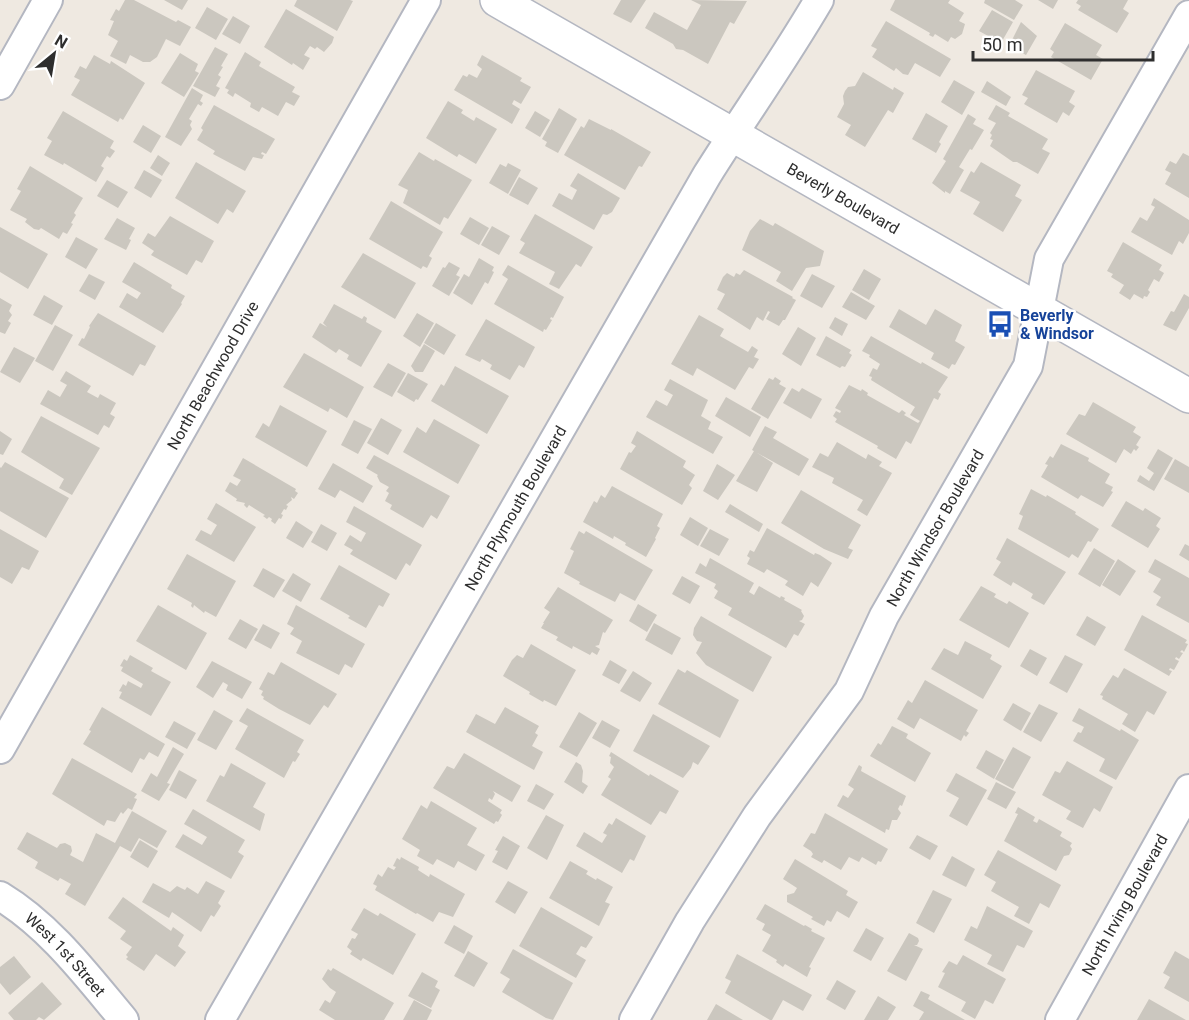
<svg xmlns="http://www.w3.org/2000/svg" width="1189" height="1020" font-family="Roboto,sans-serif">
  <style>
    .building { fill: #cbc7bf }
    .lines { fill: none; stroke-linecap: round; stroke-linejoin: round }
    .street-casing { stroke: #b4b7c1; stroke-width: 32 }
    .secondary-casing { stroke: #b4b7c1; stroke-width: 36 }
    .street { stroke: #fff; stroke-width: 28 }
    .secondary { stroke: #fff; stroke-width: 33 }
    .labels { text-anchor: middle; stroke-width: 5; stroke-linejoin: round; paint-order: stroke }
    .street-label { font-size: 16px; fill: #2e2e2e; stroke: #fff }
    .transit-label { font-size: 16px; font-weight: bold; fill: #164399; stroke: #fff; text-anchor: start }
  </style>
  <rect width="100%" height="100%" fill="#efe9e1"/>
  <path class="building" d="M125,0H134L176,22L178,20L191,27L180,46L166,39L157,57L150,62H143L130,55L126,64L110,56L118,41L108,35L114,21L110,20L116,9L119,11Z
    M164,0H188L182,10Z
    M297,0H350L353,1L337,31L294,6Z
    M621,0H646L631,23L613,14Z
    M691,0L747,1L734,24L730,22L708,64L683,50L676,49L673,44L645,28L654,12L687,30L701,5Z
    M895,0H950L948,3L964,13L959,21L965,24L962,34L955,39L951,37L948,42L935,34L933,37L929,35L930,33L890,10Z
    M985,0H1015L1023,5L1014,20L984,3Z
    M1038,0H1058L1053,9Z
    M1078,0H1128L1123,9L1129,13L1117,33L1078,10L1081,6L1076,3Z
    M207,7L228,19L216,40L195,28Z
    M286,9L334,37L332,43L324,52L317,47L315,49L310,46L304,55L310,58L303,70L293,63L292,65L264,47Z
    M992,10L1013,22L1001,43L979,31Z
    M233,16L250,26L240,44L222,34Z
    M886,21L951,59L940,77L915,63L908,75L903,74L896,68L894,71L872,57L877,49L871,46Z
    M1021,22L1037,36L1026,55L1009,46Z
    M1065,23L1102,45L1096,55L1103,59L1091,80L1051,57L1054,52L1050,49Z
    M215,47L228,54L221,66L223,67L218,75L221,77L216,86L220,88L215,97L193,86Z
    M245,52L261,62L259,66L295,87L292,92L300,96L294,106L286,102L278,116L262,107L259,112L250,107L251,103L235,93L233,97L227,93L229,90L225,88Z
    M180,53L198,64L195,71L199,73L184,97L161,83Z
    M94,55L110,64L111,61L145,83L123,120L120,118L118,122L71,95L80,80L74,77L80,66L86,69Z
    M482,55L522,78L520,81L531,87L521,104L514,100L512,104L520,109L512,124L454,90L463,75L467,77L469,74L477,78L482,69L477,65Z
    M1036,70L1075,91L1069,102L1075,106L1069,116L1063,112L1057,123L1024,104L1028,98L1022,95Z
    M863,72L893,90L894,87L904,93L893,113L888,110L865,147L845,135L851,125L837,117L844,104L843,96L845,91L848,87L855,86Z
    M954,80L975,92L962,115L941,102Z
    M987,81L1011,97L1006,106L981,92Z
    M192,88L203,95L200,101L203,103L201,106L198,104L189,119L192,121L190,125L192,129L181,146L165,137Z
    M448,101L463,110L461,113L474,121L476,117L497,129L476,164L459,154L457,157L426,138Z
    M214,105L275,139L266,154L262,152L261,154L264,155L262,159L253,157L245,171L213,154L215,151L197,140L203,130L201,128Z
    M996,105L1010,113L1008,116L1048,139L1042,149L1050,153L1038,174L1017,162H1013L990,146L993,140L990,139L992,135L990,133L996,123L988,119Z
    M559,108L577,119L558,153L545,146L547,142L542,139Z
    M63,111L114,141L110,148L115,151L110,158L107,156L101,166L104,168L96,182L64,163L63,165L44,155L52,141L47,138Z
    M535,111L550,120L540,137L525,128Z
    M926,113L948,126L939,142L941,144L936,153L912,139Z
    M968,114L976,119L973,124L984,130L972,150L970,149L959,167L964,170L950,194L945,191V193L932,183L946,161L943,159Z
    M589,119L611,130V129L651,152L642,167L639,166L625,190L564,155L581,126L584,128Z
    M143,125L161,136L151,153L133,142Z
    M419,152L434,161L435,159L472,180L448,219L444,217L440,225L403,203L408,190L398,185Z
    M1183,153L1189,156V198L1165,184L1171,173L1165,170L1170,161L1176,164Z
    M158,155L170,163L162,176L150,168Z
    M196,162L246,191L233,213L227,209L218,224L175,198Z
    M981,162L1021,185L1015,196L1022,200L1003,232L973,214L980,202L960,191L971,171L974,173Z
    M508,163L521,170L508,194L489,183L500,164L506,167Z
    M30,166L83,198L74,213L76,215L71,223L73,224L67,234L63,232L59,239L41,228L39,230L34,229L25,222L27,219L10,210L21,191L17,189Z
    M144,170L162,180L151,198L134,188Z
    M578,173L620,198L612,212L607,215L603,214L594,230L552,206L559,193L572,200L577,190L570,186Z
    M519,177L538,188L528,205L509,195Z
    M107,180L128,192L118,208L97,196Z
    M1154,198L1189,220V233L1183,244L1179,241L1172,255L1131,232L1140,217L1147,221L1155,207L1151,205Z
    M391,201L443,232L429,256L432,258L427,268L423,266L421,269L369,239Z
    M535,214L593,247L581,267L576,264L559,289L549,284L555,272L519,253L525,243L520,240Z
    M170,216L214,241L202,263L196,260L187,275L151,255L154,251L142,243L148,233L155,237Z
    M470,217L489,228L479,245L460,234Z
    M117,218L135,228L129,239L131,240L126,250L104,239Z
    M760,219L773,226L775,223L824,251L820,266L806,268L792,291L776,281L781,272L742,250L750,231Z
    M492,226L510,236L499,255L481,245Z
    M0,227L48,254L28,289L0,272Z
    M76,237L98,249L86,269L65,257Z
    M1123,242L1162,265L1159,270L1164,273L1159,282L1154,279L1148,290L1150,292L1147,297L1144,296L1143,299L1134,294L1130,300L1119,293L1124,285L1111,277L1113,274L1107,271Z
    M363,253L416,283L395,319L341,287Z
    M479,258L494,267L492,271L494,272L488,284L485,282L472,305L453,293L464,274L469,277Z
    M134,262L172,285L171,288L185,296L181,303L182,304L163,333L119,307L127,293L137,299L141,293L122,282Z
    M449,262L460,268L456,275L460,277L449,296L432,286L443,267L445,268Z
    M508,265L564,297L553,318L551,317L550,319L552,320L546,330L544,329L543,332L494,304L508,279L502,275Z
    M864,269L881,279L869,300L852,290Z
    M744,270L793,297L792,298L796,300L785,320H783L779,326L766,319L770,312L768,311L763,321L757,317L750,330L717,309L725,294L717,290L723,277L727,273L734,277L736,273L740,275Z
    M89,274L105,282L95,300L79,291Z
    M812,274L835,286L822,308L800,296Z
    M851,292L875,306L866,320L842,307Z
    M1184,294L1189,297V308L1176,331L1163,325L1171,311L1174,312Z
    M44,295L63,306L52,325L33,315Z
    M0,298L12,305L9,311L12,315L8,321L11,323L5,334L0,332Z
    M334,304L362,319L364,316L367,318L366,322L382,331L361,367L347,359L349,355L339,349L336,353L312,337L320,323L327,327L323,323Z
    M899,309L926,325L935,309L962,325L955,341L965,347L955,365L952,364L949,369L931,359L934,353L889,327Z
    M98,313L156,346L145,366L140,364L133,376L78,345L82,338L84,339L90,327L89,326Z
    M417,313L434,323L420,347L403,336Z
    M699,315L724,329L720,336L748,352L752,346L758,350L754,357L759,359L753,369L749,367L735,390L697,368L693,376L671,364Z
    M835,317L848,324L842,336L829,328Z
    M486,319L535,347L524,368L519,365L510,380L490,369L492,365L482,359L480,362L465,355Z
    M436,323L456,335L444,355L424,343Z
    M55,325L73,335L53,371L35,361Z
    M798,327L816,338L801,366L782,354Z
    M826,336L851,350L849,353L852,355L845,367L842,366L840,368L816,355Z
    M871,336L921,364L922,362L948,377L938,392L941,394L938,400L934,398L911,444L906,441L896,459L877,448L878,446L835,422L837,419L833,416L836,411L840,413L841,411L835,408L849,385L861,391L862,389L868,393L867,395L899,413L902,410L906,413L904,415L918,423L920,421L910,415L915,407L871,380L872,377L869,376L873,368L877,370L880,364L869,357L870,355L862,351Z
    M424,344L435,351L423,372H415L411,366Z
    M14,347L35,358L20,383L0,372Z
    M304,353L364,387L347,418L330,408L328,412L283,387Z
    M388,363L406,373L392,397L373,387Z
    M455,366L509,396L487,434L431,401L441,384L444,386Z
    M66,371L91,386L87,392L98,398L100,394L116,403L110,414L115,417L109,428L104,425L98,435L40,404L48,390L60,397L67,385L60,381Z
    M408,373L428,384L418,400L416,399L414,402L397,392Z
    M775,377L781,381L779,384L786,388L768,419L751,409L769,378L773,380Z
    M670,379L708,400L701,416L711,422L708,429L723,437L713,454L646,417L656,400L667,406L673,395L664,390Z
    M792,388L799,392L802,388L822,399L811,419L783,403Z
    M726,397L761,417L750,437L715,416Z
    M1093,402L1136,427L1133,432L1141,437L1136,445L1139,447L1136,451L1134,449L1131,454L1124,449L1116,463L1066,434L1079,414L1085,416Z
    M280,405L327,431L307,467L255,437L263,423L269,427Z
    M41,416L100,448L72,495L59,488L64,479L21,452Z
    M381,418L402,430L388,455L367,443Z
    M434,419L480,445L458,484L403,452L417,427L426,433Z
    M354,420L372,429L358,454L341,445Z
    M765,426L777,432L773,438L809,459L799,476L752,450Z
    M0,431L12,439L3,455L0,454Z
    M637,431L686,461L683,467L695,475L689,485L692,488L682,505L620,469L629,452L631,453L636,446L631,443Z
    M837,442L866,459L868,454L882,462L879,466L892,473L867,516L857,510L863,500L832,483L834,478L812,467L820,453L828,457Z
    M1061,444L1089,458L1088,461L1110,474L1105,483L1113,487L1111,491L1113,492L1103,507L1081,495L1078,499L1041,477L1048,465L1045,464L1050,456L1053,458Z
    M1158,449L1173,458L1154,491L1137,481L1140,475L1149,481L1154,473L1147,468Z
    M754,451L773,463L757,492L736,481Z
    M374,455L450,496L437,519L431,515L423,528L390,509L392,505L385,501L389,493L386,491L389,487L380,482L377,476L378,475L366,468Z
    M243,458L296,489L295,491L298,493L294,499L291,497L292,500L286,505L288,506L286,510L284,509L281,514L283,515L281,519L279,518L275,524L271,521L272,519L269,517L267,519L263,516L265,515L249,505L247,508L244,505L245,503L236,501L237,499L225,491L230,482L237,486L241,480L233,476Z
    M1175,459L1189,467V493L1164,479Z
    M5,462L69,498L46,538L0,511V467L1,468Z
    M333,463L373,486L363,503L340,490L335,498L318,489Z
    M717,464L735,475L718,500L703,491Z
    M612,486L663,514L657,526L660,528L655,538L656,539L646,557L625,545L626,543L614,536L613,539L583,522L594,501L597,503L601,495L605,498Z
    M1031,489L1046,497L1047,495L1076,512L1075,514L1099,529L1091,542L1088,541L1078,558L1072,554L1069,558L1018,529L1023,516L1019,514Z
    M801,490L861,525L848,548L853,550L848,559L824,549L781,523Z
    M1126,501L1143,511L1145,508L1161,518L1156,526L1160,529L1148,548L1111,526Z
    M216,503L256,527L234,562L195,540L201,530L211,535L217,525L207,519Z
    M730,504L763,524L759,532L725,512Z
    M354,506L422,545L410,566L406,563L396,580L350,554L353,550L344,545L350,535L361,542L366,533L346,522Z
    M690,517L708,528L698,546L680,535Z
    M296,521L313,532L303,548L286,538Z
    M321,524L337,533L327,551L311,542Z
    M767,528L814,555L815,553L820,555L832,563L818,587L811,582L803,596L785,585L788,581L767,569L764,573L747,564L750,558L747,556L750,550L754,552Z
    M0,529L39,551L29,570L22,567L12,584L0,577Z
    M710,529L729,539L719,556L700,546Z
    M579,531L584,534L586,531L653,570L635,601L620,593L615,602L579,584L580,582L564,573L574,551L570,549Z
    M1007,538L1066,572L1044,605L1031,598L1033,594L1013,582L1011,586L993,575L1001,562L996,559Z
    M1185,544L1189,546V561L1179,555Z
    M1094,548L1115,561L1100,587L1078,574Z
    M187,554L236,581L216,617L205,611L204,613L194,605L193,608L191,606L192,603L167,589Z
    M710,558L754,583L749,592L754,595L759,586L780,598L781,596L785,598L784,600L802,610L801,611L804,616L802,620L799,621L805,624L798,636L794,634L786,648L728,615L732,608L714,598L718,591L714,588L716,584L695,573L700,563L706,567Z
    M1118,559L1136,571L1120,596L1102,585Z
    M1155,559L1189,578V623L1156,605L1161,597L1153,592L1161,579L1148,572Z
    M339,565L390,594L383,607L379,605L366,628L348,618L350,616L320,599Z
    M263,568L285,580L274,598L253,586Z
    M293,573L311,584L301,602L282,591Z
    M682,576L700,586L690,604L672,594Z
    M981,586L996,594L994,597L1007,604L1009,601L1029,613L1009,648L959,620Z
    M558,587L613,620L605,633L603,632L599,645L595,646L600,649L597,655L592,652L590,655L573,646L572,649L556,640L558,637L541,628L544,623H543L550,612L544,608Z
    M638,604L657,615L647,632L629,621Z
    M158,605L207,633L186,670L136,641Z
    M296,605L365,644L352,668L345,664L339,675L296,653L302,641L290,634L294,628L287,624Z
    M1142,615L1187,640L1185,643L1188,644L1184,652L1182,650L1180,652L1183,653L1179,659L1176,657L1175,659L1179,661L1174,670L1170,668L1169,670L1172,671L1169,676L1124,650Z
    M701,616L772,657L753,692L706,665L696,653L702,642L697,641L693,635L694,628Z
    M1087,616L1106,627L1095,646L1076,635Z
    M240,619L258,629L246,649L228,639Z
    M654,623L681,638L672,655L645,640Z
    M263,624L280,633L271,649L254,640Z
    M965,641L992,655L990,659L1002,666L983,699L931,669L944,648L958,655Z
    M531,644L576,670L556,706L544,700L543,702L529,694L530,692L503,676L512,660L517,655L523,658Z
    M1030,649L1047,658L1037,676L1020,666Z
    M130,655L153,668L151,671L171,682L151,716L119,698L122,692L119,691L123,684L126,686L128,681L141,688L143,684L121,671L123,667L120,666L124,659L127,661Z
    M1065,655L1083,664L1067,693L1049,683Z
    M610,660L627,670L619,684L602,675Z
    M212,661L252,682L242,699L226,690L228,685L223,682L213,698L196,687Z
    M281,662L337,694L328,708L324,705L310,725L279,709L263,699L264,697L261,695L263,691L259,689L268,672L274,675Z
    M1124,668L1167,692L1154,715L1147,711L1135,732L1122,724L1128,714L1102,699L1103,696L1100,695L1113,675L1118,678Z
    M678,669L685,673L687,670L739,700L720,738L658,704Z
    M633,671L652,683L640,702L620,691Z
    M925,680L978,710L966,731L969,733L966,737L964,735L961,741L920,718L914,729L897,719L908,700L912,703Z
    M1013,703L1031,713L1021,731L1003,720Z
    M1039,704L1058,713L1041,742L1023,732Z
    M102,707L165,744L158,757L149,752L144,760L140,758L132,773L83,744L91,731L89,730Z
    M505,707L539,726L535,733L538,735L532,746L543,752L534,770L466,732L476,714L495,724Z
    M247,708L304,740L297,752L300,754L295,762L293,761L284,778L235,749L248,726L239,721Z
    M1079,708L1120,731L1121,729L1139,740L1116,780L1099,771L1105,759L1073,741L1078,732L1081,733L1084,727L1072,721Z
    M214,710L233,721L216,750L197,740Z
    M579,712L597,723L577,757L559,747Z
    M653,714L710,746L698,765L693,762L691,768L683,778L633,751Z
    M602,720L620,730L610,748L592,738Z
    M174,721L196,733L187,749L165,737Z
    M892,726L908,734L906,738L931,753L915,782L870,756L878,743L881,745Z
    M173,747L184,754L167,783L170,784L159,801L141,791L151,773L157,777Z
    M1013,747L1031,757L1013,789L995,779Z
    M986,750L1004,760L994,779L976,768Z
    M611,752L649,776L650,774L679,791L666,814L660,811L651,825L601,795L611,779L608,777L614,767L610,763L611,757L609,756Z
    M464,753L521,786L512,802L493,791L495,794L492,800L489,798L488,801L502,810L500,813L502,815L498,822L496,821L494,824L433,788L447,766L454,769Z
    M72,758L137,794L134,798L137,799L132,810L128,808L123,814L121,812L115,822L107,820L104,826L52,794Z
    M1067,761L1113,787L1100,812L1094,808L1083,828L1066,819L1071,811L1042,795L1055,771L1060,773Z
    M576,762L581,765L583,771L582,782L588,786L583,794L564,782Z
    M231,763L266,783L253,807L265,814L260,831L206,801L220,775L224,777Z
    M859,765L862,767L861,771L906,796L902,806L900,805L898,809L901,813L897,820H892L889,830L886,829L885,833L837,806L843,795L848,798L854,789L848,785Z
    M179,770L197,780L186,799L169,790Z
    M956,773L987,790L967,826L949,816L959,798L946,791Z
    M996,782L1016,792L1006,809L987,799Z
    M536,784L554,794L544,810L527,801Z
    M431,801L477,828L467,845L485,855L476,871L458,861L454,868L437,859L433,865L417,856L420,850L402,839L421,805L427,809Z
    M1018,807L1035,817L1033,821L1037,823L1039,819L1062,832L1060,836L1072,843L1070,846L1072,849L1069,855L1064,856L1056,871L1004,841L1018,814L1015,813Z
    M193,809L245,840L238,852L244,856L231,879L175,847L183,834L202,845L207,837L184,824Z
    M132,811L167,831L157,848L139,838L131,852L120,846L85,906L65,894L71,884L60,878L58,881L35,868L38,862L17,849L27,832L57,848L60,844L65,843L71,846L72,851L70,855L83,862L96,833L115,843Z
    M825,813L888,849L881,862L878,861L876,865L862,857L859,862L849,857L841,870L824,860L822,863L811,857L813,854L811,851L803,846L811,833L815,834Z
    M546,815L564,825L547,860L527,848Z
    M616,818L646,836L634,861L630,859L622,873L576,846L584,832L602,843L607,835L603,833L609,823L612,825Z
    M917,835L938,846L930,860L909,848Z
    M503,836L520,846L507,870L492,862L498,851L495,850Z
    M140,840L158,851L148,868L130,857Z
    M998,850L1061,885L1049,908L1040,903L1029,924L1014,916L1019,907L991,891L996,882L984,875Z
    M952,856L975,869L966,887L942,875Z
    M401,857L419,867L418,870L429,877L430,874L465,894L453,917L439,912L433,922L417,913L416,914L375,890L377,886L373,884L378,874L382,877L388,867L394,870L396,867L393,866L397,858L400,860Z
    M795,859L848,891L846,895L858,902L849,918L837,911L831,922L827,920L824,926L811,919L813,917L787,902V895L794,893L797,888L783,879Z
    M570,861L588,871L586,874L596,880L597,878L613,887L605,902L610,904L599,926L549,898Z
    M206,881L225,891L218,903L221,906L214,917L211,915L201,932L172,912L169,918L142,902L153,883L170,892L177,886L185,890L187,887L198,894Z
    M508,881L528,892L515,914L495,902Z
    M933,890L952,899L934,933L916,923Z
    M123,897L171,931L173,927L184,935L178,946L186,952L175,967L156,954L144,971L126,959L128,957L126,955L132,947L120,939L126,931L108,918Z
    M765,904L804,926L805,925L812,929L811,931L825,938L809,967L811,968L807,977L785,964L783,967L776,962L777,960L762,951L771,935L762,930L765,924L756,919Z
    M987,906L1033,931L1024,948L1017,945L1003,972L987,964L992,955L964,940L971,926L977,929Z
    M541,907L593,937L586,948L581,946L576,954L586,960L576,978L519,946Z
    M364,908L378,916L380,913L416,934L393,975L363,958L361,961L350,954L352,951L347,947L352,938L355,939L358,934L351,930Z
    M454,925L473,936L464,954L444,943Z
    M866,928L884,938L871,961L853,951Z
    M909,933L918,938L919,941L917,945H914L923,949L906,981L887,971Z
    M513,949L573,983L553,1020L546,1018L502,992L510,979L500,973Z
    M468,951L488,963L474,987L454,976Z
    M1175,951L1189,959V1002L1164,988L1170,977L1163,973Z
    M737,954L812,995L803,1011L783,1000L772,1020H770L725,993L731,981L725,978Z
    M963,955L1006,979L993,1004L985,1000L975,1019L961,1011L966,1002L938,987L945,973L942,972L949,961L957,965Z
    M14,956L31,977L10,995L0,983V967Z
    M333,968L394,1003L384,1020H335L319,1010L325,1000L330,1003L336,992L330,988L322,979L328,969L331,971Z
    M422,972L438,981L435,987L440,990L431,1008L408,996Z
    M837,980L856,991L845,1010L826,999Z
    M42,982L62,1004L44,1020L39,1017L36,1020H14L8,1013Z
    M921,991L930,995L928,999L965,1020H919L924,1012L913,1006Z
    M878,996L896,1007L888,1020H864Z
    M1149,999L1186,1020H1137Z
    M414,1000L432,1010L427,1020H403Z
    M716,1004L743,1020H707Z"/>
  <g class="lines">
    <defs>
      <g id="street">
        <path d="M0,85L48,0"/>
        <path id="s1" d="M0,749L426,0"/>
        <path id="s2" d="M0,896C50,926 87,976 124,1020"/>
        <path id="s3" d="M220,1020L707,175C744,116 784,60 819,0"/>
        <path id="s4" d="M634,1020L690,921L757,816L849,691L884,616L1028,366L1049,259L1189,15"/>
        <path id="s5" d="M1060,1020L1189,789"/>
      </g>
      <g id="secondary">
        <path id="s6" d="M497,0L1189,396"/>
      </g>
    </defs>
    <use href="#street" class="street-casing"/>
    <use href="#secondary" class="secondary-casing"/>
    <use href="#street" class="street"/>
    <use href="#secondary" class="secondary"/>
  </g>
  <defs>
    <symbol id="bus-bare" viewBox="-9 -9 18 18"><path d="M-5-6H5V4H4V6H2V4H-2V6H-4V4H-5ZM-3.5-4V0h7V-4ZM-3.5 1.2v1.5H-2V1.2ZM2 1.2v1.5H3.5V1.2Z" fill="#1a4fb4" stroke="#fff" stroke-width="2.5" paint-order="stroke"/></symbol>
  </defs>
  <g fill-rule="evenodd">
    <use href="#bus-bare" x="981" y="305" width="38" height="38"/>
  </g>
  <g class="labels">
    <g class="street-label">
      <text dy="6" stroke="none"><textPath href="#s6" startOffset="399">Beverly Boulevard</textPath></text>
      <text dy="6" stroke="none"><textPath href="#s1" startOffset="430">North Beachwood Drive</textPath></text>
      <text dy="6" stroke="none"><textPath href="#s3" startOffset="591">North Plymouth Boulevard</textPath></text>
      <text dy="6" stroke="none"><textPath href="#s4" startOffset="578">North Windsor Boulevard</textPath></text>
      <text dy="6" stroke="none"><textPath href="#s5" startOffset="132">North Irving Boulevard</textPath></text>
      <text dy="6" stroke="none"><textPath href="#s2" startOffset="88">West 1st Street</textPath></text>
    </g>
    <g class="transit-label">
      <text x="1020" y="321">Beverly<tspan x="1020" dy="18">&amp; Windsor</tspan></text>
    </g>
  </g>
  <g transform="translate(54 54) rotate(30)" stroke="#ffffff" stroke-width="4.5" paint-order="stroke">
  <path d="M0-4.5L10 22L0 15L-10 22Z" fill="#2e2e2e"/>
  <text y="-9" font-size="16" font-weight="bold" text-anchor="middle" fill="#2e2e2e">N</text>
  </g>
  <path d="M973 51v9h180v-9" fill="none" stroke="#2e2e2e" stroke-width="3"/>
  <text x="982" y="51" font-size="18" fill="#2e2e2e" stroke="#ffffff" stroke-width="4.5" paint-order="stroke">50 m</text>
</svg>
